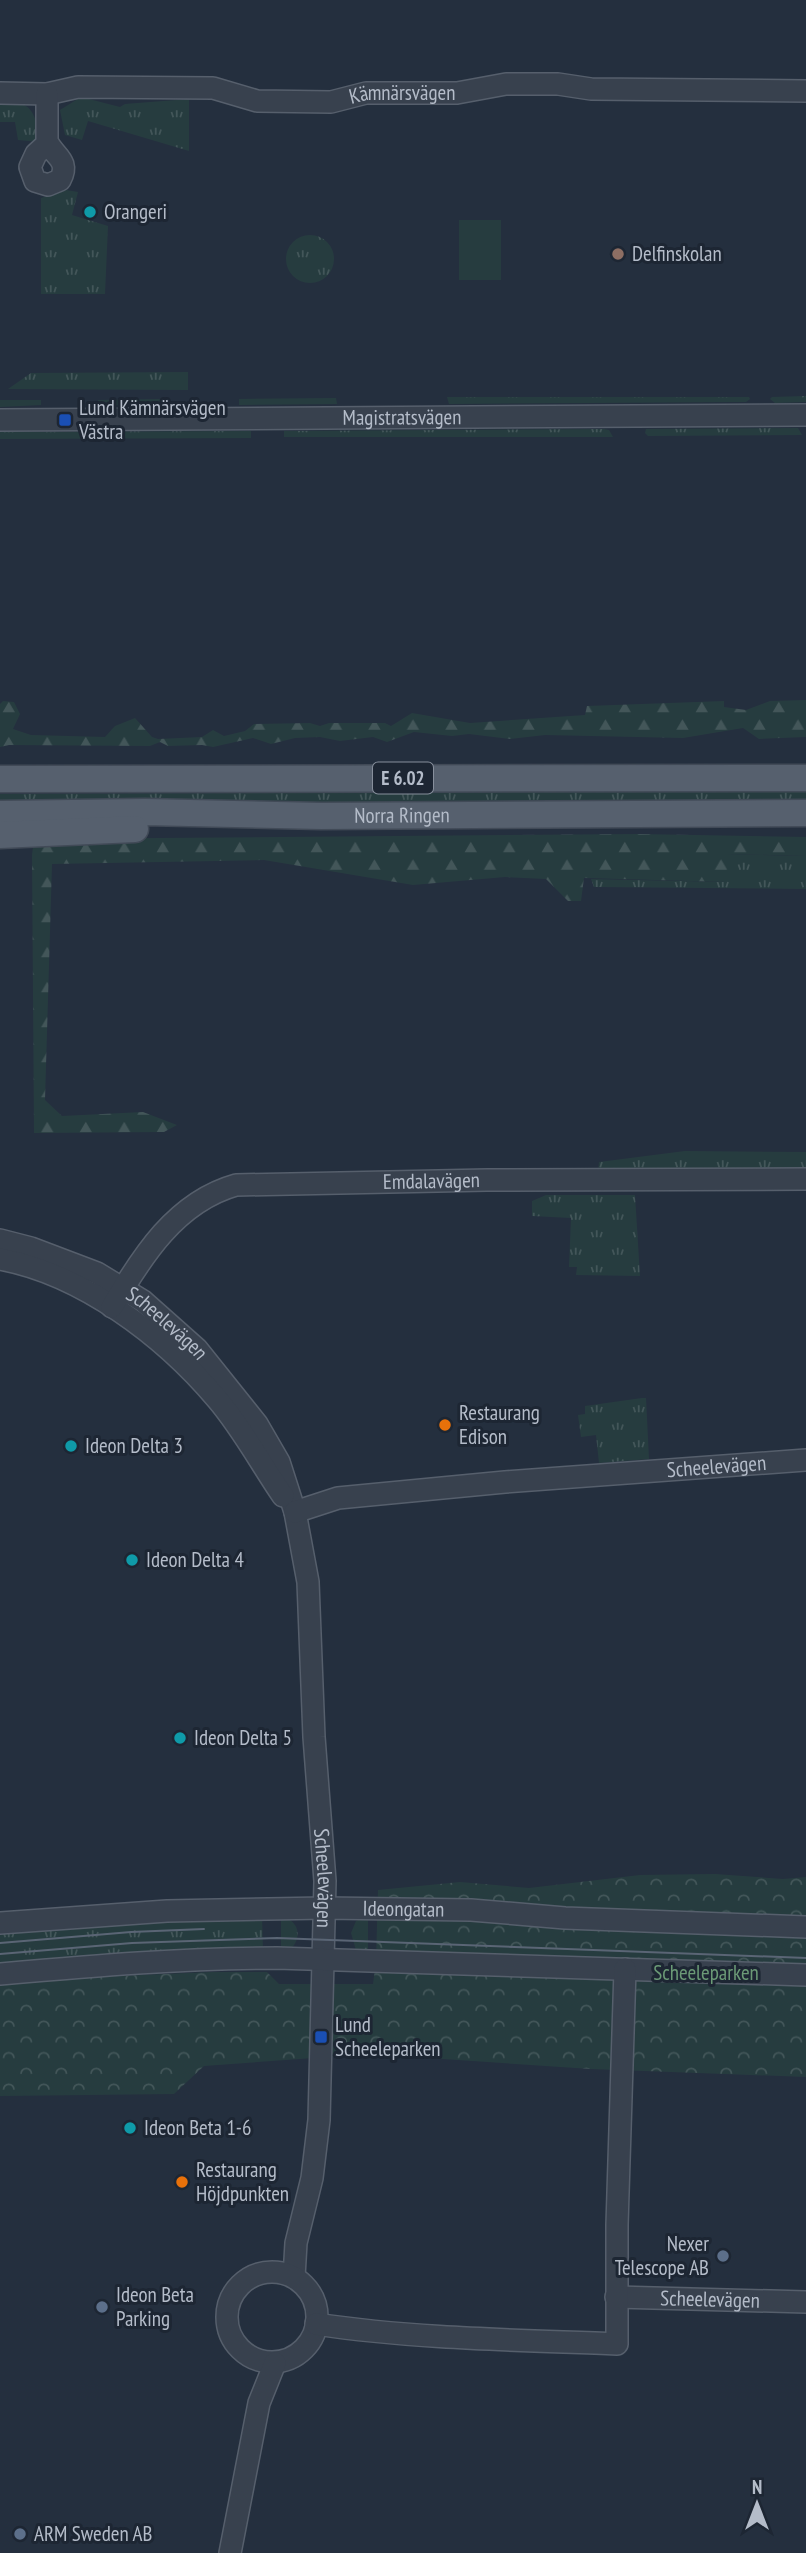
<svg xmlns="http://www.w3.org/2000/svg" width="806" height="2553" font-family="'PT Sans Narrow',sans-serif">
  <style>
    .grass { fill: url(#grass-tufts) }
    .forest { fill: url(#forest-firs) }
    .park { fill: url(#park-crowns) }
    .garden { fill: #263c3f }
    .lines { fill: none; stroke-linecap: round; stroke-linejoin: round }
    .minor-casing { stroke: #565f6c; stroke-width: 24 }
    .major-casing { stroke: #414a57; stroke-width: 29 }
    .minor { stroke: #38414e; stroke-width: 21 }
    .major { stroke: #56606e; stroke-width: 26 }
    .tram { stroke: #5a6575; stroke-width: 2 }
    .culture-dot { fill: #0f9aa8; stroke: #1d2633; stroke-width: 2.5 }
    .education-dot { fill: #8d6e63; stroke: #1d2633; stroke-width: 2.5 }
    .transit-dot { fill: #1a4fb4; stroke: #1d2633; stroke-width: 2.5 }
    .food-dot { fill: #e8710a; stroke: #1d2633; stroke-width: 2.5 }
    .service-dot { fill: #5c6f8a; stroke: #1d2633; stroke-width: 2.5 }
    .labels { text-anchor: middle; stroke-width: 6; stroke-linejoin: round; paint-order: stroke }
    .shield { fill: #1d2633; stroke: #878f9c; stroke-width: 2 }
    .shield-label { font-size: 19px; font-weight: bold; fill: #b4bcc9 }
    .street-label { font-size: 21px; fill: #b4bcc9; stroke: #1d2633 }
    .poi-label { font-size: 21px; fill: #b4bcc9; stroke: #1d2633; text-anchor: start }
    .park-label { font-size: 21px; fill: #6b9a76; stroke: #1d2633 }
  </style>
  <defs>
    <pattern id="grass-tufts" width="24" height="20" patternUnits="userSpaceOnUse" patternTransform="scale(1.75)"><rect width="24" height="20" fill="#263c3f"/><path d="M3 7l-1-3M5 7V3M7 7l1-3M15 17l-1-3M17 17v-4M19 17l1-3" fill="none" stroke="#435659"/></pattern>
    <pattern id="forest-firs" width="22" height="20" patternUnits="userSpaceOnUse" patternTransform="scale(1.75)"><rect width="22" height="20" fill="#263c3f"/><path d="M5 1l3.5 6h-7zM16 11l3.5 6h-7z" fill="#435659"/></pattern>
    <pattern id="park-crowns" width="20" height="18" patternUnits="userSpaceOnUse" patternTransform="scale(1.75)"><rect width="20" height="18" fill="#263c3f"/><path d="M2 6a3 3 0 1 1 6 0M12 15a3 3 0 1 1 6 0" fill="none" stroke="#435659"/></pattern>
  </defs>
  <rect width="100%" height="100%" fill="#242f3e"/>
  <path class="grass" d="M81,97L120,107L125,104L189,99V151L88,121L82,140L65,135L60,110Z
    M0,105C7,105 18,103 24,105C36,110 39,132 40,142L18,140L15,122H0Z
    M66,190L78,192L72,215L108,226L105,294H41V198Z
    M286 259a24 24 0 1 1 48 0a24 24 0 1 1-48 0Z
    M188,372V390L8,389L31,373Z
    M806,396V402L775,403L770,399L772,397Z
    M447,397H749L750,399L746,402L449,404Z
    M336,398L337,404L239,405V399Z
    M162,399V405H98V400Z
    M0,400H41V405L0,407Z
    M798,428L802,435L648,436L645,433L646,429Z
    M604,429L609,430L613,437H284V431Z
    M251,431V438L0,439V432Z
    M806,791V801L0,806V794Z
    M727,854L806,856V889L594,887L591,879L726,882Z
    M685,1151L806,1152V1168H686L598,1172L599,1162Z
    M546,1195H635L640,1276L576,1275L577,1267H569L571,1218L532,1216V1201Z
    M642,1398H646L649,1459L599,1463L596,1435L581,1437L578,1415L585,1414V1406Z
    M262,1916L263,1951L0,1969V1930Z
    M281,1916C297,1920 303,1934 292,1948L281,1952Z
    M368,1917V1954L356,1950L351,1933L356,1921Z"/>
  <path class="forest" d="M806,700V737L759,739L743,728L683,738L545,735L510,739L469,734L452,736L414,732L387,742L373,737L340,741L320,737L295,738L271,744L253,738L213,747L202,745L168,746L160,742L150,746L9,745L0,747V704L3,701L14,702L20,714L13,729L31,735L105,737L115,726L135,718L152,737L158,739L202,737L213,730L224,736L245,731L254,724L310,723L320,726L329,723H385L391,726L412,713L470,723L585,715L587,706L724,701V707L746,710L770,701Z
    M638,834L806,837V856L728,854L727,882L584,878L581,901H568L546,879L505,877L413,885L264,860L52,864L45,1100L62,1116L143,1112L177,1125L164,1132L34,1133L32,855L34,839Z"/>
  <path class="park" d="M715,1874L783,1879L806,1877V2077L591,2069L369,2054L204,2066L174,2094L0,2096V1981L212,1972H267L279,1984H373L376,1961L378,1890L460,1882L529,1888L640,1875Z"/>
  <path class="garden" d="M459,220H501V280H459Z"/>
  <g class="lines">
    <defs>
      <g id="minor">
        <path id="s1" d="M0,93L47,94L78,87L213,88L257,101L331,102L366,93H457L506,84H558L591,89L806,91"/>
        <path d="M47,94V144L36,154L30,167L35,181L48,185L60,180C71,160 53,156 47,141"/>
        <path id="s2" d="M0,420L806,415"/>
        <path id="s3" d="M0,1240L31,1248L97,1273L143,1301L197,1349L257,1424L279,1462L295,1512L308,1582L314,1737L325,1881L319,2120L312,2178L296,2243L294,2277"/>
        <path d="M0,1259C82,1274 164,1336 217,1399C242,1428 261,1464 283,1496"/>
        <path id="s4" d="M112,1307C142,1256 176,1202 236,1185L487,1180L806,1179"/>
        <path id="s5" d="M295,1512L338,1498L505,1482L806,1460"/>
        <path id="s6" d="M0,1923L167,1911L325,1908L471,1910L565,1918L806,1927"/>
        <path d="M0,1974C92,1966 184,1958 277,1958L806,1975"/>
        <circle cx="272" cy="2317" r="45"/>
        <path id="s7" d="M616,2297L806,2302"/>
        <path d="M316,2324C416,2339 517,2340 617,2344V2225L625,1969"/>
        <path d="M230,2553L259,2403L275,2363"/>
      </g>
      <g id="major">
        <path d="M0,779L806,778"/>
        <path id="s8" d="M0,814L145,812L321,816L806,813"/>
        <path d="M0,835L135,829"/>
      </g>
    </defs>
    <use href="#minor" class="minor-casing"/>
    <use href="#major" class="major-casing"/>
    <use href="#minor" class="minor"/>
    <use href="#major" class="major"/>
    <path class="tram" d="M0,1943L131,1932L204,1929
      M0,1954L132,1943L277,1938L806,1958"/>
  </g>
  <g class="culture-dot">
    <circle cx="90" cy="212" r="7"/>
    <circle cx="71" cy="1446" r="7"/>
    <circle cx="132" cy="1560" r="7"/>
    <circle cx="180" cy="1738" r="7"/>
    <circle cx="130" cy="2128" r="7"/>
  </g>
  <circle class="education-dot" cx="618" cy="254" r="7"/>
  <g class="transit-dot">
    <rect x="58" y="413" width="14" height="14" rx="3.5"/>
    <rect x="314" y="2030" width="14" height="14" rx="3.5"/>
  </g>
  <g class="food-dot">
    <circle cx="445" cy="1425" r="7"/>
    <circle cx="182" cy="2182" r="7"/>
  </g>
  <g class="service-dot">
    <circle cx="723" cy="2256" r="7"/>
    <circle cx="102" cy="2307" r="7"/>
    <circle cx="20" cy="2534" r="7"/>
  </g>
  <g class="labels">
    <rect class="shield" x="373" y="762.5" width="60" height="31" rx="5"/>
    <g class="shield-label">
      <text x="403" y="785">E 6.02</text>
    </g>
    <g class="street-label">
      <text dy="7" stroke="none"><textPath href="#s1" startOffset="406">Kämnärsvägen</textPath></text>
      <text dy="7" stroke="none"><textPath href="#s2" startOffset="402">Magistratsvägen</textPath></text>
      <text dy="7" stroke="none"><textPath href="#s8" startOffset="402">Norra Ringen</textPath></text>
      <text dy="7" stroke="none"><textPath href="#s4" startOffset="374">Emdalavägen</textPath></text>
      <text dy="7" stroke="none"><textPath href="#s3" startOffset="189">Scheelevägen</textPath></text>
      <text dy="7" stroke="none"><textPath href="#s5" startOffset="425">Scheelevägen</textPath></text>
      <text dy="7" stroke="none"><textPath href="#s3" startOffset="789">Scheelevägen</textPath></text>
      <text dy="7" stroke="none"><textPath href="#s6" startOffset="404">Ideongatan</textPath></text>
      <text dy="7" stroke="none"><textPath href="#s7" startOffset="94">Scheelevägen</textPath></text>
    </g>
    <g class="poi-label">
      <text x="104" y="219">Orangeri</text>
      <text x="632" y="261">Delfinskolan</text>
      <text x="79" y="415">Lund Kämnärsvägen<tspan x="79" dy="24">Västra</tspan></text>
      <text x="459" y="1420">Restaurang<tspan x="459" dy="24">Edison</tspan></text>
      <text x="85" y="1453">Ideon Delta 3</text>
      <text x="146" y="1567">Ideon Delta 4</text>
      <text x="194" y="1745">Ideon Delta 5</text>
      <text x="335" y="2032">Lund<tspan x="335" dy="24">Scheeleparken</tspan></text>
      <text x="144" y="2135">Ideon Beta 1-6</text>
      <text x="196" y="2177">Restaurang<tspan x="196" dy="24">Höjdpunkten</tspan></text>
      <text x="709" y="2251" text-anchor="end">Nexer<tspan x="709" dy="24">Telescope AB</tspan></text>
      <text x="116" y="2302">Ideon Beta<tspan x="116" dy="24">Parking</tspan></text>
      <text x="34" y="2541">ARM Sweden AB</text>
    </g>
    <g class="park-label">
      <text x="706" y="1980">Scheeleparken</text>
    </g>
  </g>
  <g transform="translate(757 2504)" stroke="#1d2633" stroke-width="5" paint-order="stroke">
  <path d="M0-5L12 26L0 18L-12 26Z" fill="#b4bcc9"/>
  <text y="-10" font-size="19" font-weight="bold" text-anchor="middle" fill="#b4bcc9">N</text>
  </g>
</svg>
